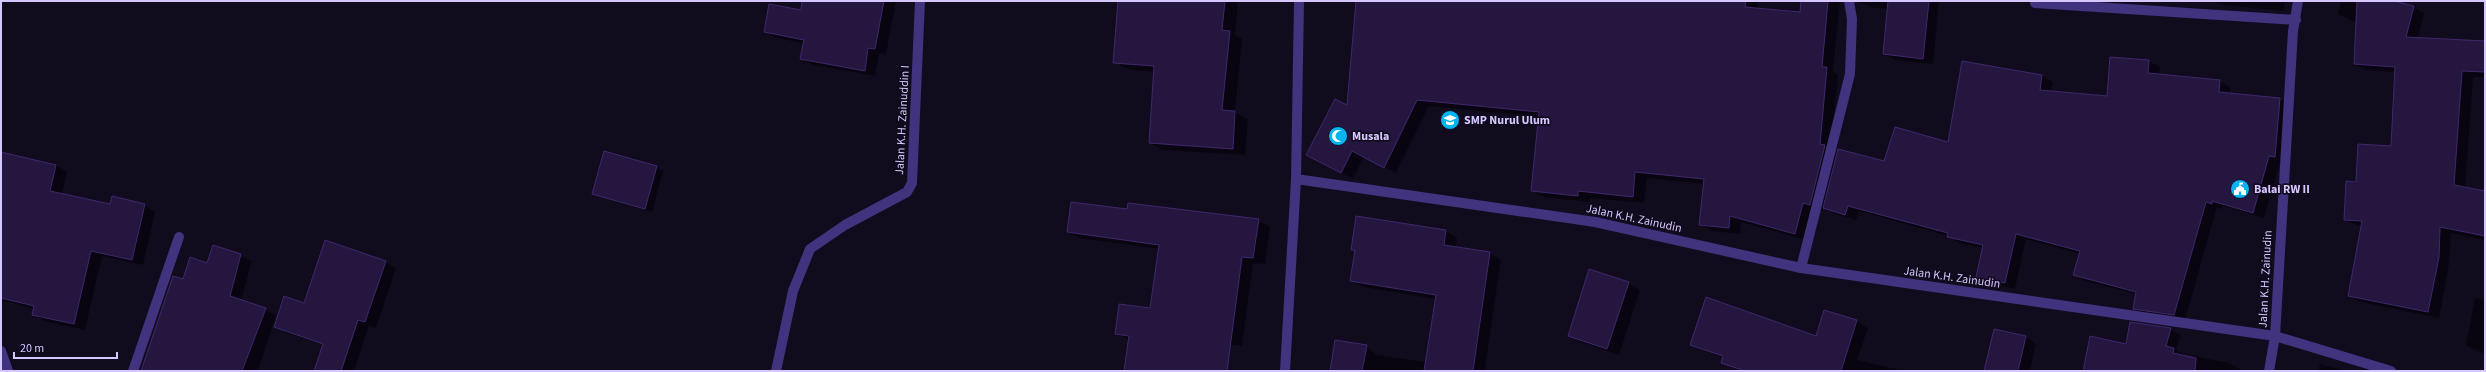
<svg xmlns="http://www.w3.org/2000/svg" width="2486" height="372" font-family="'Source Sans 3',sans-serif">
  <style>
    .shadow { fill: #0007 }
    .building { fill: #25163f; stroke: #40276d }
    .lines { fill: none; stroke-linecap: round; stroke-linejoin: round }
    .street { stroke: #42337f; stroke-width: 10 }
    .labels { text-anchor: middle; stroke-width: 3.5; stroke-linejoin: round; paint-order: stroke }
    .street-label { font-size: 12px; fill: #d6c7ff; stroke: #110b1e }
    .poi-label { font-size: 12px; font-weight: bold; fill: #d6c7ff; stroke: #110b1e; text-anchor: start }
  </style>
  <rect width="100%" height="100%" fill="#110b1e"/>
  <path class="shadow" d="M803,1H896L886,54L879,53L875,76L812,65L801,59L804,43L776,38L765,32L802,11Z
    M1104,1H1238L1235,35L1242,39L1235,112L1248,119L1245,155L1163,150L1150,143L1155,72L1127,69L1114,62L1119,2Z
    M1357,1H1758L1757,9L1800,13L1802,1H1840L1833,72L1838,75L1831,150L1838,154L1884,162L1949,143L1963,63L2042,76L2053,82L2051,92L2107,98L2111,58L2149,61L2160,67L2159,75L2220,81L2230,87V94L2280,99L2291,105L2285,162H2280L2264,218L2223,206L2222,209L2217,207L2185,320L2144,315L2134,309L2137,294L2085,281L2074,274L2080,254L2026,239L2015,289L1988,282L1977,276L1983,248L1959,243L1948,236L1859,211L1856,220L1835,214L1823,207L1822,211L1815,209L1806,240L1741,222L1740,234L1712,231L1700,224L1704,184L1647,178L1644,203L1590,198L1589,202L1544,197L1532,191L1539,117L1429,106L1396,173L1364,157L1353,179L1319,162L1347,106Z
    M1858,1H1939L1933,64L1895,60L1884,54L1889,9L1869,7Z
    M2078,1H2119V7Z
    M2215,1H2285L2284,11L2222,5Z
    M2341,1H2389L2413,7L2424,13L2418,38L2485,42V77H2473L2465,188L2485,192V240L2451,233L2449,264L2439,318L2360,302L2349,296L2362,226L2356,225L2345,219L2357,183L2392,147L2396,72L2366,70L2355,64L2357,23L2338,14Z
    M1,153L56,165L67,172L62,194L111,206L144,205L155,212L143,265L102,256L85,330L44,321L33,314L34,309L1,300Z
    M657,167L663,171L652,212L593,194Z
    M1128,210L1258,220L1270,227L1265,264L1253,263L1242,346L1210,342L1206,371H1125L1129,340L1116,333L1151,309L1159,249L1079,238L1068,232Z
    M1357,218L1446,231L1457,238L1456,247L1489,253L1501,259L1485,369L1489,371H1331L1366,346L1377,355L1426,362L1436,299L1363,287L1351,280L1356,251L1352,249Z
    M214,246L252,261L241,300L276,315L258,371H142L184,280L207,264Z
    M385,262L396,268L376,328L369,325L354,371H315L324,345L286,333L275,326L304,305Z
    M1628,283L1640,290L1619,355L1581,342L1569,336Z
    M2475,298L2485,300V354L2466,346Z
    M1825,311L1857,321L1868,328L1857,360L1905,371H1740L1722,362L1723,358L1691,345L1817,337Z
    M2170,329L2181,335L2176,350L2183,354L2229,363L2240,369L2239,371H2084L2127,345Z
    M2026,337L2036,344L2030,371H1985Z
    M2320,364L2348,371H2318Z"/>
  <path class="building" d="M802,1H884L875,49L868,48L865,71L800,59L804,40L764,32L769,4L801,10Z
    M1118,1H1225L1222,30L1230,31L1222,110L1235,111L1233,149L1149,143L1154,66L1113,63Z
    M1356,1H1746L1745,7L1800,12L1801,1H1828L1822,67H1827L1820,144L1825,145L1810,205L1803,203L1795,234L1730,216L1729,228L1699,225L1704,179L1635,172L1633,197L1578,191V196L1531,191L1539,112L1417,100L1384,168L1352,151L1341,173L1306,155L1335,99L1347,105Z
    M1888,1H1929L1923,59L1883,54Z
    M2357,1H2394L2414,6L2406,37L2485,41V72L2462,71L2454,185L2485,191V236L2440,227L2439,257L2428,312L2348,296L2362,221L2344,220L2346,181L2356,182L2358,144L2391,146L2395,67L2354,64Z
    M2110,57L2149,60L2148,73L2220,80L2219,92L2280,98L2275,157L2269,156L2253,213L2212,201V204L2206,202L2174,315L2133,309L2136,292L2073,275L2080,251L2016,234L2005,283L1976,277L1983,245L1947,237L1948,233L1848,206L1845,215L1823,208L1838,149L1884,161L1895,127L1948,142L1962,61L2042,75L2040,90L2107,96Z
    M604,151L657,166L645,209L592,194Z
    M1,152L56,165L50,191L110,204L112,196L145,204L132,260L91,251L74,324L32,315L34,306L1,298Z
    M1071,202L1127,209L1128,203L1259,219L1253,258L1242,257L1227,371H1124L1129,336L1115,334L1119,304L1150,308L1159,245L1067,232Z
    M1356,216L1446,230L1444,245L1490,252L1473,371H1424L1436,295L1350,281L1355,250H1351Z
    M325,240L386,261L365,322L358,320L341,371H314L323,344L274,327L284,296L304,303Z
    M213,245L241,254L230,296L266,308L242,371H141L173,276L183,279L190,257L207,263Z
    M1589,269L1629,282L1607,349L1568,336Z
    M1706,297L1816,336L1824,310L1857,320L1841,371H1745L1721,363L1723,356L1690,345Z
    M2130,322L2171,328L2166,346L2174,348L2173,353L2196,358L2195,371H2083L2090,336L2126,344Z
    M1994,329L2026,336L2018,371H1984Z
    M1335,340L1367,345L1362,371H1330Z"/>
  <g class="lines">
    <path class="street" d="M2035,3L2296,20
      M1296,179L1595,222L1801,268L2275,336L2391,371
      M1801,268L1850,74L1852,19L1849,1
      M1,351L8,371
      M133,371L179,237
      M776,371L793,291L810,249L845,225L907,192L912,183L920,1
      M1285,371L1296,179L1299,1
      M2269,371L2275,336L2293,31L2298,1"/>
  </g>
  <defs>
    <symbol id="school-disc" viewBox="-11 -11 22 22"><circle r="9.5" fill="#00b4f2" stroke="#110b1e"/><path d="M0-5L7-2L0 1L-7-2ZM-4 1L0 2.5L4 1V4Q0 6-4 4Z" fill="#fff"/></symbol>
    <symbol id="mosque-disc" viewBox="-11 -11 22 22"><circle r="9.5" fill="#00b4f2" stroke="#110b1e"/><path d="M3.5-4.9A6 6 0 1 0 3.5 4.9A5 5 0 1 1 3.5-4.9Z" fill="#fff"/></symbol>
    <symbol id="civic-disc" viewBox="-11 -11 22 22"><circle r="9.5" fill="#00b4f2" stroke="#110b1e"/><path d="M-.6-6.5H3V-4.5H.6V-3L4-1V1h2V6H-6V1h2V-1L-.6-3ZM-1.2 2.5V6h2.4V2.5Z" fill="#fff"/></symbol>
  </defs>
  <g fill-rule="evenodd">
    <use href="#school-disc" x="1439" y="109" width="22" height="22"/>
    <use href="#mosque-disc" x="1327" y="125" width="22" height="22"/>
    <use href="#civic-disc" x="2229" y="178" width="22" height="22"/>
  </g>
  <g class="labels">
    <g class="street-label">
      <text transform="translate(902 120) rotate(-87)" y="4">Jalan K.H. Zainuddin I</text>
      <text transform="translate(1634 218) rotate(12)" y="4">Jalan K.H. Zainudin</text>
      <text transform="translate(1952 277) rotate(8)" y="4">Jalan K.H. Zainudin</text>
      <text transform="translate(2265 279) rotate(-87)" y="4">Jalan K.H. Zainudin</text>
    </g>
    <g class="poi-label">
      <text x="1464" y="124">SMP Nurul Ulum</text>
      <text x="1352" y="140">Musala</text>
      <text x="2254" y="193">Balai RW II</text>
    </g>
  </g>
  <rect width="2486" height="372" fill="none" stroke="#d6c7ff" stroke-width="4"/>
  <path d="M14 352v6h103v-6" fill="none" stroke="#d6c7ff" stroke-width="2"/>
  <text x="20" y="352" font-size="12" fill="#d6c7ff" stroke="#110b1e" stroke-width="3" paint-order="stroke">20 m</text>
</svg>
